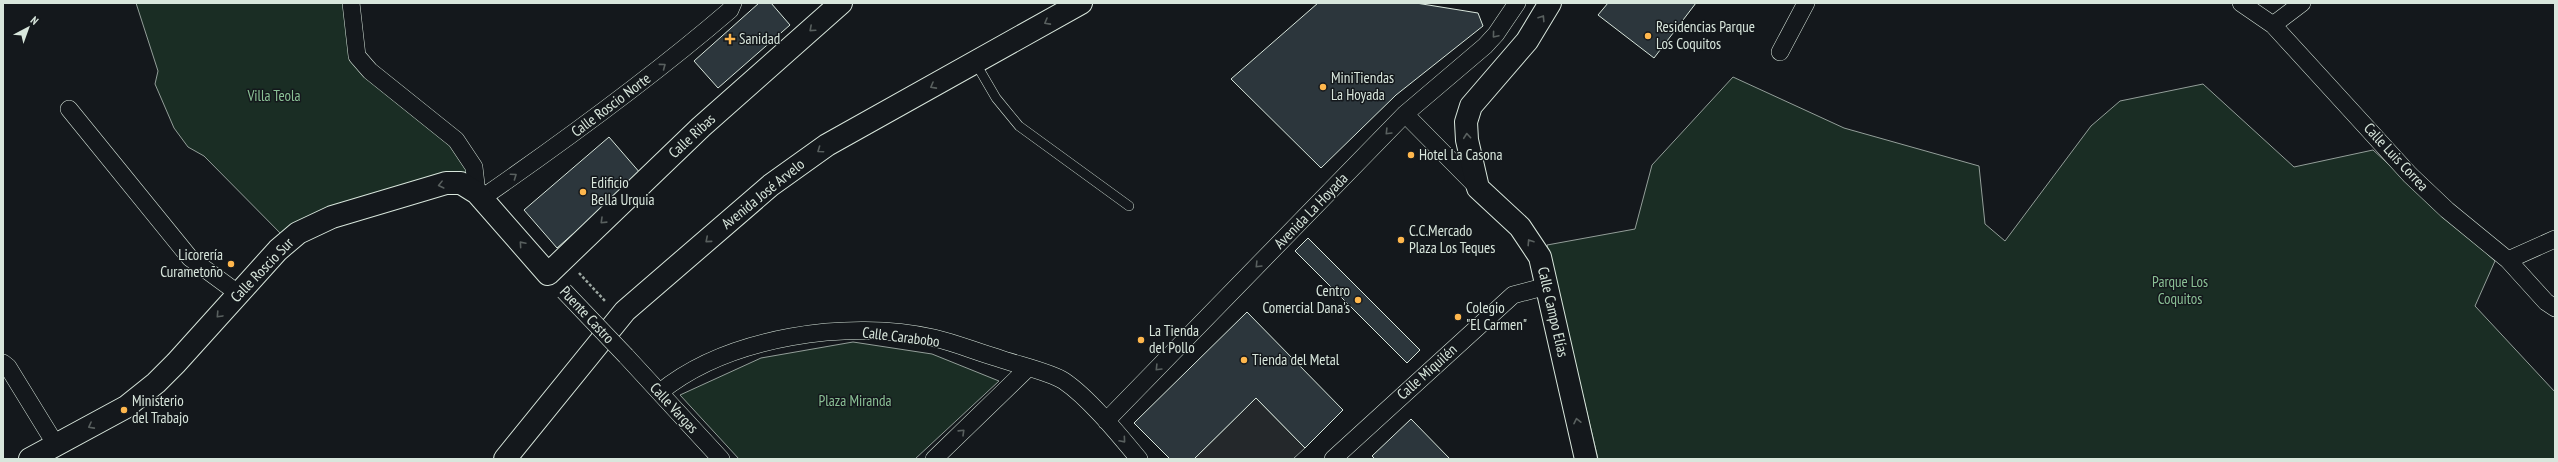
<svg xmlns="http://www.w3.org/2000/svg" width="2558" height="462" font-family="'PT Sans Narrow',sans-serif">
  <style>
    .green { fill: #1a2d24; stroke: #939e99 }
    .parking { fill: #24282b; stroke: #939e99 }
    .building { fill: #2c363c; stroke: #d8e6dc }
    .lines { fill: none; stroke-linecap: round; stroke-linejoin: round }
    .lane-casing { stroke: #d8e6dc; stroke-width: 10 }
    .street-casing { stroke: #d8e6dc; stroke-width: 18 }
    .secondary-casing { stroke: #d8e6dc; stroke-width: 24 }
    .path { stroke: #9da8a2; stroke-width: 2.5; stroke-dasharray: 3 2; stroke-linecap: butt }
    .lane { stroke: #14181c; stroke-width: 9 }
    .street { stroke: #14181c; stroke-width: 17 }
    .secondary { stroke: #14181c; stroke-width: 22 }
    .street-bridge-casing { stroke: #d8e6dc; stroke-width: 18; stroke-linecap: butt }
    .street-bridge { stroke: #14181c; stroke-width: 17 }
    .oneway { stroke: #59605f }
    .poi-dot { fill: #ffb74d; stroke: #14181c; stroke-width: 1.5 }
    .labels { text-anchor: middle; stroke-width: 3; stroke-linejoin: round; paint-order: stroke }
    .poi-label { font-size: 15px; fill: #d8e6dc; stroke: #14181c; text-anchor: start }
    .park-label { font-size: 15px; fill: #8ac095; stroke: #14181c }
    .street-label { font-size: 15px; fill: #d8e6dc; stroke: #14181c }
  </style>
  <rect width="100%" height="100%" fill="#14181c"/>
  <path class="green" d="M136,3H351L357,56L474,167L461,183L288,241L204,156L188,147L174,128L155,84L158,71Z
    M1733,77L1844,128L1979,166L1985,224L2005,241L2091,126L2120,101L2203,84L2294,167L2373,150L2495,261L2475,306L2555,392V459H1598L1547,245L1635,229L1652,165Z
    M853,342L932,354L999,381L915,459H739L680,395L761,358Z"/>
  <path class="parking" d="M1256,398L1305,448L1293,459H1194Z"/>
  <path class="building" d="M759,3H771L790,25L718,88L694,61Z
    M1318,3H1416L1478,13L1483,26L1396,95L1321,168L1231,79Z
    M1608,3H1696L1654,58L1598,15Z
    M609,137L641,174L557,248L524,210Z
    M1308,238L1420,350L1407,363L1295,251Z
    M1247,312L1343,410L1305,448L1256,398L1194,459H1170L1134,423Z
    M1411,419L1450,459H1375L1372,456Z"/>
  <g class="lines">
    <defs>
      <path id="lane" d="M975,62L996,98L1019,126L1129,206"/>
      <path id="street" d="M351,3L357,56L370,71L456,140L474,167L477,193
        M2241,3L2273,25L2410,175L2447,210L2508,260L2546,302L2555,308
        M2273,25L2302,3
        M1780,52L1806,3
        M69,109L190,258L239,294
        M1405,114L1478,188
        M482,198C567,139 651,78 730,10L733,3
        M2508,260L2555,239
        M626,356L721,459
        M3,363L8,367L56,445
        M660,392C729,336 849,319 934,338C956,343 977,352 998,358C1014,364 1051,372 1064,381C1089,398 1119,435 1139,459
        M1106,421L1405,114L1485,46L1496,34L1517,3
        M934,459L1028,368
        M1333,459L1513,295L1547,286"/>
      <path id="secondary" d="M1550,3L1527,41L1471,106L1466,122L1467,140L1478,188L1520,227L1540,257L1586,459
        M30,459L126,407L156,383L176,363L278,250L298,233L332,217L446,183H461L477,193L548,274L701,127L841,3
        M505,459L625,311L771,185L827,145L1081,3"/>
    </defs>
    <use href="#lane" class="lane-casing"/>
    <use href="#street" class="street-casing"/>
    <use href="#secondary" class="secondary-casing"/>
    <path class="path" d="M579,273L606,302"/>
    <use href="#lane" class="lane"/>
    <use href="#street" class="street"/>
    <use href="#secondary" class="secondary"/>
    <defs>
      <path id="street-bridge" d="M564,291L626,356"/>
    </defs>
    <use href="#street-bridge" class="street-bridge-casing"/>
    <use href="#street-bridge" class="street-bridge"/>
  </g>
  <defs><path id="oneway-chevron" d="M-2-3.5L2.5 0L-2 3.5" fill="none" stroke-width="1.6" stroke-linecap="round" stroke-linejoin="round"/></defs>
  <g class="oneway">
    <use href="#oneway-chevron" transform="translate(1542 18) rotate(-57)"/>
    <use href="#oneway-chevron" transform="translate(1047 22) rotate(151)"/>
    <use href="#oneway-chevron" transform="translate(812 29) rotate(138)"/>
    <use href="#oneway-chevron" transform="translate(1495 35) rotate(130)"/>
    <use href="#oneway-chevron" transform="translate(663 66) rotate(-37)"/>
    <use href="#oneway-chevron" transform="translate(933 86) rotate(151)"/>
    <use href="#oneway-chevron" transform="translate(1388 132) rotate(134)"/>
    <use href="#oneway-chevron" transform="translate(1467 136) rotate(-95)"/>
    <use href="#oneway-chevron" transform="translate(820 150) rotate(145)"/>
    <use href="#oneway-chevron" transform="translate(514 176) rotate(-35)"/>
    <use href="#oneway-chevron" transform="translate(441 185) rotate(166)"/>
    <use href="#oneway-chevron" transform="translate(603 221) rotate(136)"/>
    <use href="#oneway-chevron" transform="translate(708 240) rotate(139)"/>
    <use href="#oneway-chevron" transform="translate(1530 242) rotate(-123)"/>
    <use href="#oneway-chevron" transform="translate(522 244) rotate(-131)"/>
    <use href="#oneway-chevron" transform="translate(1258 265) rotate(134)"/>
    <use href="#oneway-chevron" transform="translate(219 315) rotate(133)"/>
    <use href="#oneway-chevron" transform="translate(1158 368) rotate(134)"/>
    <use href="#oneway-chevron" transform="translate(1577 421) rotate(-102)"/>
    <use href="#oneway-chevron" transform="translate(91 426) rotate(152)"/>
    <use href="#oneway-chevron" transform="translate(962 432) rotate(-44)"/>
    <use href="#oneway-chevron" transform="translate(1123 440) rotate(49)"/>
  </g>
  <g class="poi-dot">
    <circle cx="1648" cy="36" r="4"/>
    <path d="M728 33h4v4h4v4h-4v4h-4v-4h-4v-4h4z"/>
    <circle cx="1323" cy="87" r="4"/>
    <circle cx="1411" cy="155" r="4"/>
    <circle cx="583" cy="192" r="4"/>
    <circle cx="1401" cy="240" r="4"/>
    <circle cx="231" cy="264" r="4"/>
    <circle cx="1358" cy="300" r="4"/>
    <circle cx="1458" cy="317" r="4"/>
    <circle cx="1141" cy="340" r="4"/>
    <circle cx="1244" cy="360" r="4"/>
    <circle cx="124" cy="410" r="4"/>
  </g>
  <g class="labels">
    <g class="poi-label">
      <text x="1656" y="32">Residencias Parque<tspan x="1656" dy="17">Los Coquitos</tspan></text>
      <text x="739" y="44">Sanidad</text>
      <text x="1331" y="83">MiniTiendas<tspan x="1331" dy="17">La Hoyada</tspan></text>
      <text x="1419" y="160">Hotel La Casona</text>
      <text x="591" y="188">Edificio<tspan x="591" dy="17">Bella Urquia</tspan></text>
      <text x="1409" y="236">C.C.Mercado<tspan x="1409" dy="17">Plaza Los Teques</tspan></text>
      <text x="223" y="260" text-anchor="end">Licorería<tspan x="223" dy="17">Curametoño</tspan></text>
      <text x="1350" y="296" text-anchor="end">Centro<tspan x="1350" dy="17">Comercial Dana's</tspan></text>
      <text x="1466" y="313">Colegio<tspan x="1466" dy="17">"El Carmen"</tspan></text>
      <text x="1149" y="336">La Tienda<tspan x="1149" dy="17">del Pollo</tspan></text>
      <text x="1252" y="365">Tienda del Metal</text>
      <text x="132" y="406">Ministerio<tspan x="132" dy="17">del Trabajo</tspan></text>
    </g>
    <g class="park-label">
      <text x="274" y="101">Villa Teola</text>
      <text x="2180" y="287">Parque Los<tspan x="2180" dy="17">Coquitos</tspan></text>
      <text x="855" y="406">Plaza Miranda</text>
    </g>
    <g class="street-label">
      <text transform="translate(611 105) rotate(-37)" y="5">Calle Roscio Norte</text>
      <text transform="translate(692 136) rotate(-43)" y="5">Calle Ribas</text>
      <text transform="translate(2396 157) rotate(47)" y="5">Calle Luis Correa</text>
      <text transform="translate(763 194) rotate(-39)" y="5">Avenida José Arvelo</text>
      <text transform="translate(1311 211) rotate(-46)" y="5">Avenida La Hoyada</text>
      <text transform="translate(262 270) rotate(-46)" y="5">Calle Roscio Sur</text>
      <text transform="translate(1553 312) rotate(77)" y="5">Calle Campo Elías</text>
      <text transform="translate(587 315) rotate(47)" y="5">Puente Castro</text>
      <text transform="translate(901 337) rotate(7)" y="5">Calle Carabobo</text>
      <text transform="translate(1427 372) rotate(-42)" y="5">Calle Miquilén</text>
      <text transform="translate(674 408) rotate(47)" y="5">Calle Vargas</text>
    </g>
  </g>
  <rect width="2558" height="462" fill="none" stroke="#d8e6dc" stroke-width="8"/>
  <g transform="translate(28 28) rotate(41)" stroke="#14181c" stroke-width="3" paint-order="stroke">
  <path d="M0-3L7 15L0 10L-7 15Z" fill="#d8e6dc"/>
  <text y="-6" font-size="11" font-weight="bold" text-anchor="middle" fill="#d8e6dc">N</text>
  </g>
</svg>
